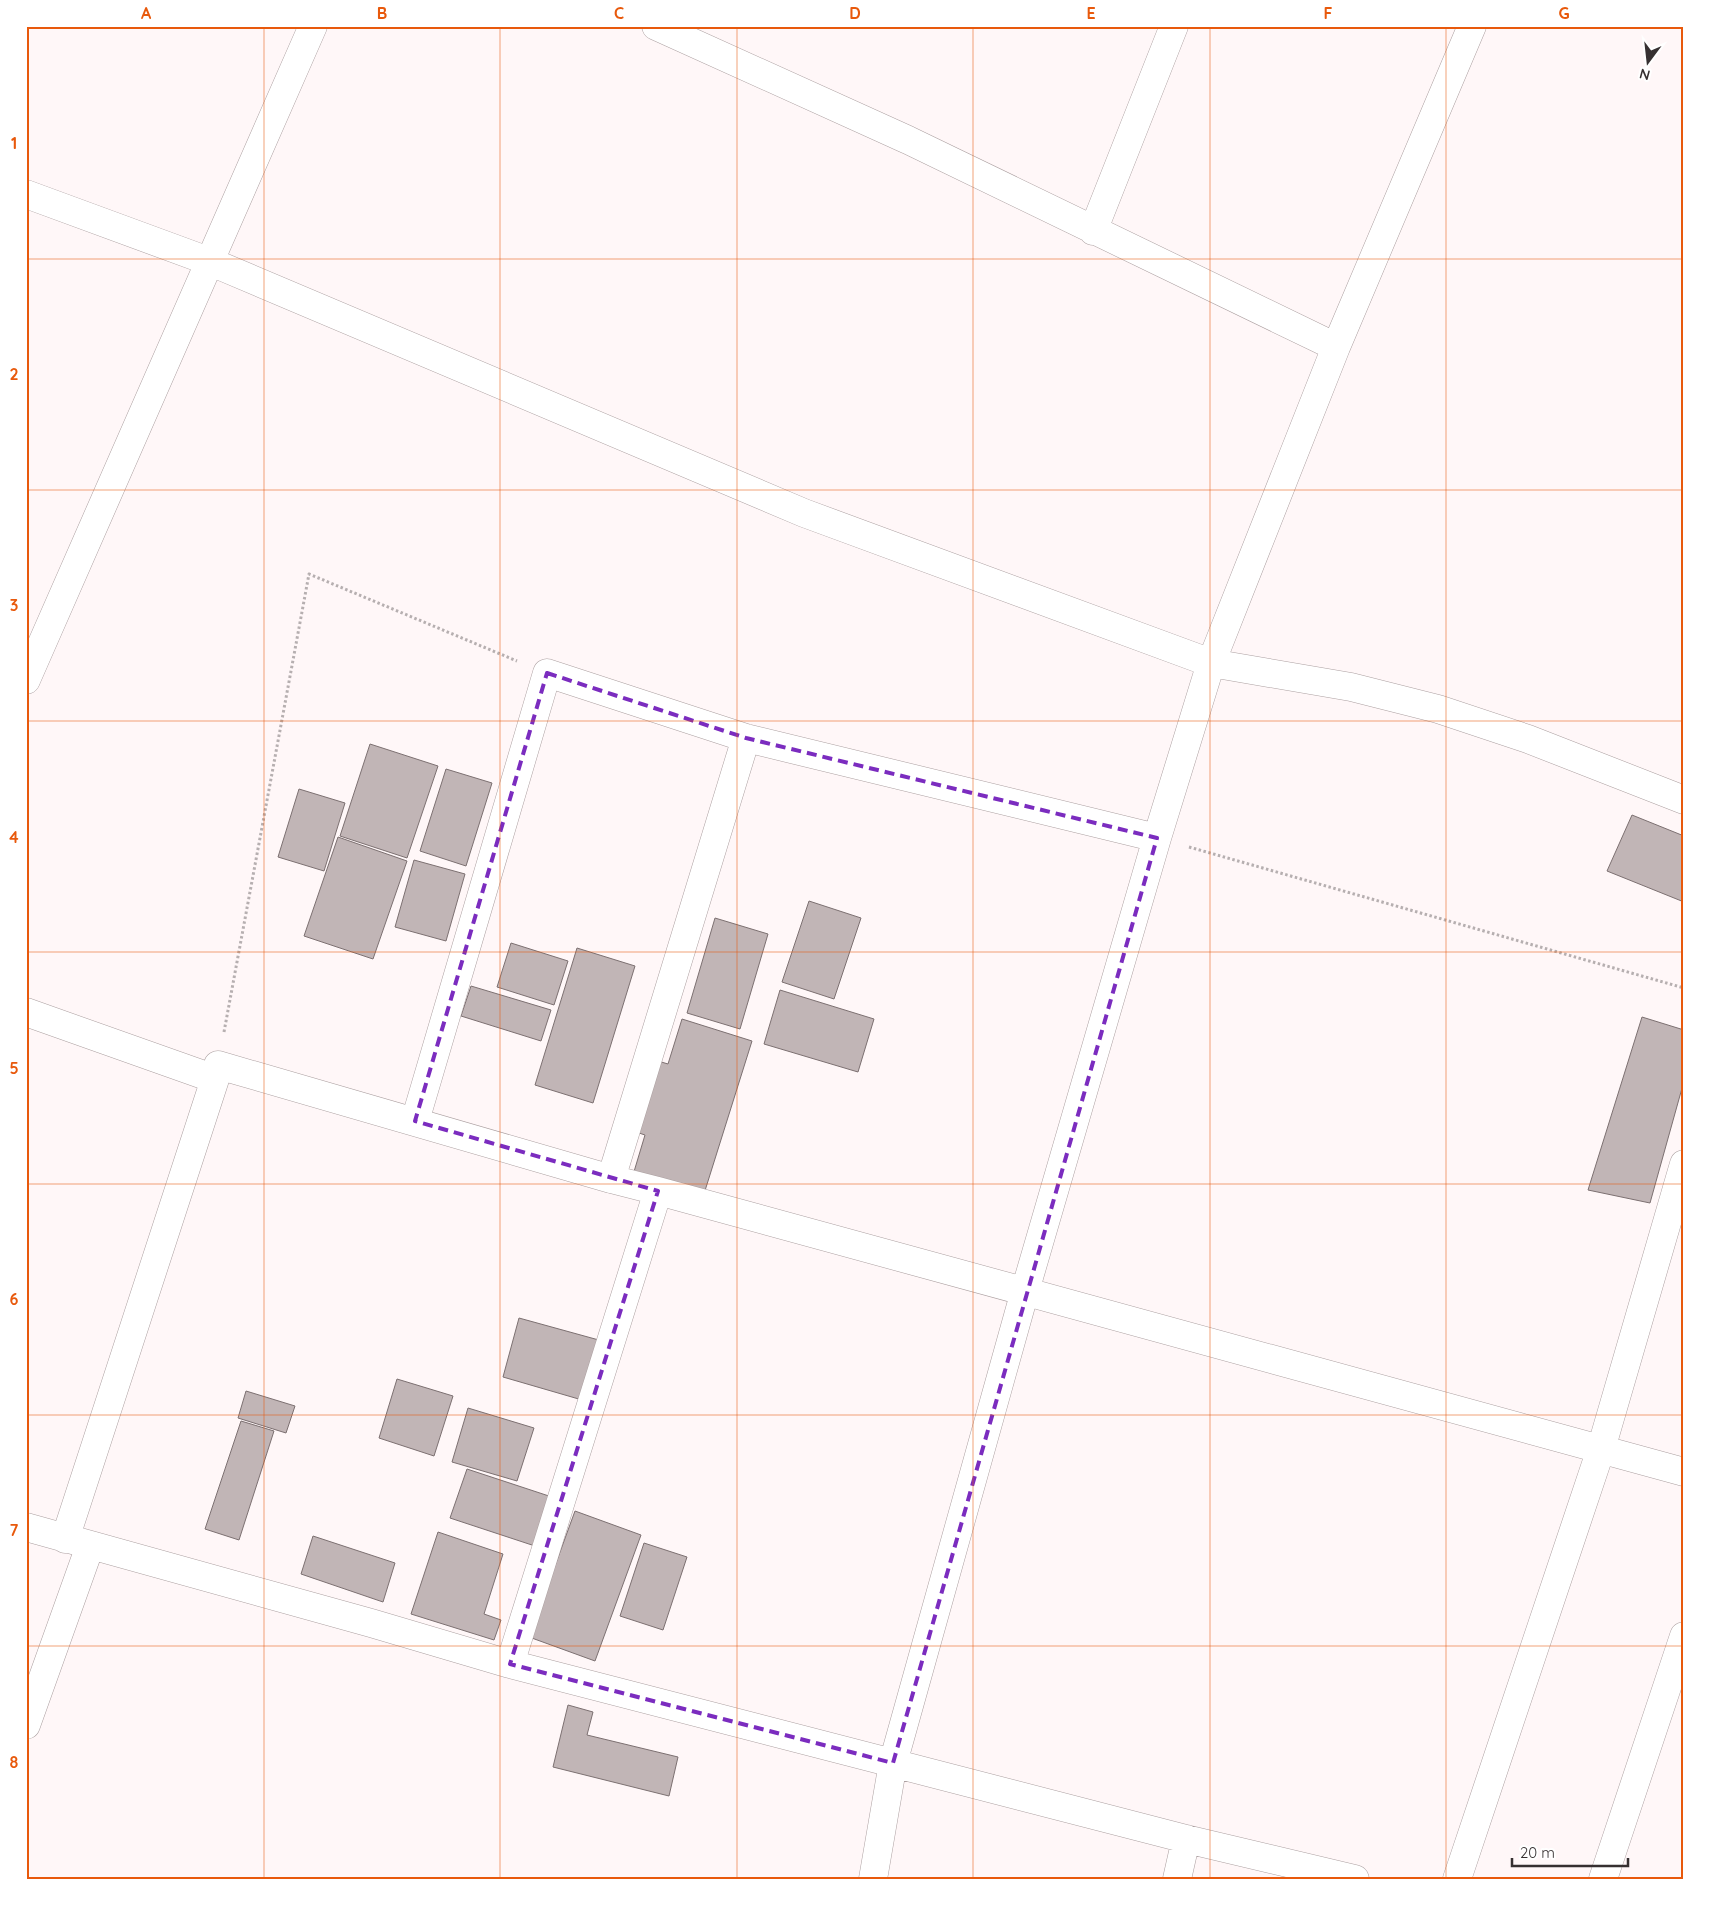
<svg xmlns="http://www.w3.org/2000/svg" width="1710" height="1905" font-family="Quicksand,sans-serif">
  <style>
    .building { fill: #c1b5b6; stroke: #7c7071 }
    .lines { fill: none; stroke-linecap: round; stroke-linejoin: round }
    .minor-casing { stroke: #aca0a1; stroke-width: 29 }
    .path { stroke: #b6afb0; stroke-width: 3; stroke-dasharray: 2.5 2.5; stroke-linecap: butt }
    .minor { stroke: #fff; stroke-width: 28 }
    .marked { fill: none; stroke: #7b2cbf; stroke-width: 4; stroke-dasharray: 10 6; stroke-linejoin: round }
    .grid { fill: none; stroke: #e8590c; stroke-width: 1; stroke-opacity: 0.55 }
    .neatline { fill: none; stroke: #e8590c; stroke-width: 2 }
    .grid-label { font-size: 16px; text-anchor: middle; font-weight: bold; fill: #e8590c }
  </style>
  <rect width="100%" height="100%" fill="#fff7f8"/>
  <path class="building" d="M370,744L438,766L407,858L340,836Z
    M446,769L492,783L466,866L420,851Z
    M299,789L345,803L324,871L278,857Z
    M1632,815L1684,836V902L1607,871Z
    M338,837L407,861L373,959L304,936Z
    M414,860L465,874L446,941L395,927Z
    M809,901L861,918L834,999L782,982Z
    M715,918L768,934L740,1029L687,1013Z
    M511,943L568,961L554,1005L497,987Z
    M577,948L635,966L593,1103L535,1085Z
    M471,986L551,1010L541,1041L461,1016Z
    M780,990L874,1019L858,1072L764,1044Z
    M1642,1017L1684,1030V1081L1650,1203L1588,1190Z
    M682,1019L752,1041L703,1197L633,1175L645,1135L636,1132L658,1061L668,1064Z
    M519,1318L606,1342L589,1402L503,1377Z
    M397,1379L453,1396L434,1456L379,1438Z
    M246,1391L295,1406L286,1433L238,1418Z
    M468,1408L534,1428L517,1481L452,1462Z
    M241,1421L274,1431L239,1540L205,1529Z
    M467,1469L558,1499L541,1548L450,1518Z
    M575,1511L641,1535L595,1661L529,1637Z
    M438,1532L503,1554L484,1614L501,1620L494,1640L411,1614Z
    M313,1536L395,1563L383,1602L301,1574Z
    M644,1543L687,1557L663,1630L620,1616Z
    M568,1705L593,1712L587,1735L678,1757L669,1796L553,1767Z"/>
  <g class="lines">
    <defs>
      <path id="minor" d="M656,26L908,140L1336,347
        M26,194L211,262L804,513L1211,663L1351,687L1438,709L1528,739L1684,800
        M1093,231L1174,26
        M26,680L313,26
        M26,1012L215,1079
        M415,1121L547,673L746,738L1157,838
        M611,1179L746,738
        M26,1527L371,1623L510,1664L1186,1839L1355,1879
        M65,1539L215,1079L218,1065L611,1179L658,1191L1684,1472
        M510,1664L658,1191
        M26,1725L90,1546
        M873,1879L893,1763L1025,1291L1157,838L1211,663L1336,347L1472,26
        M1177,1879L1186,1839
        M1457,1879L1601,1449L1684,1164
        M1603,1879L1684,1636"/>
    </defs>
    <use href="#minor" class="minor-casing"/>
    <path class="path" d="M1189,847L1684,988
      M224,1032L309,574L517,661"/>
    <use href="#minor" class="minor"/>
  </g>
  <path class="marked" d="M547,673L746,738L1157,838L893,1763L510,1664L658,1191L415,1121Z"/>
  <path class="grid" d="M264,26V1879M500,26V1879M737,26V1879M973,26V1879M1210,26V1879M1446,26V1879M26,259H1684M26,490H1684M26,721H1684M26,952H1684M26,1184H1684M26,1415H1684M26,1646H1684"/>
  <rect width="1710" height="1905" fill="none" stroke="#ffffff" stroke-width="55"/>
  <g transform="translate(1648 62) rotate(195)" stroke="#ffffff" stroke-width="4" paint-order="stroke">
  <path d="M0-4L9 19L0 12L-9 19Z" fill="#363031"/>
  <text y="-8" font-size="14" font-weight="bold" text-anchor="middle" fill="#363031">N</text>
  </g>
  <path d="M1512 1858v8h116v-8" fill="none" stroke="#363031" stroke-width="2.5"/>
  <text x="1520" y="1858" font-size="15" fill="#363031" stroke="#ffffff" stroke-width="4" paint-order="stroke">20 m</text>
  <rect x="28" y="28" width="1654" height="1850" class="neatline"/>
  <g class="grid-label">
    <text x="146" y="19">A</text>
    <text x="382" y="19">B</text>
    <text x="619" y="19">C</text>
    <text x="855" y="19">D</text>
    <text x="1091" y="19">E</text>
    <text x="1328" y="19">F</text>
    <text x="1564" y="19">G</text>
    <text x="14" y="149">1</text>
    <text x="14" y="380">2</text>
    <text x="14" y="611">3</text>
    <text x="14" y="843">4</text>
    <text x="14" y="1074">5</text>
    <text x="14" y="1305">6</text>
    <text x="14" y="1536">7</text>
    <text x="14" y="1768">8</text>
  </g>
</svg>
